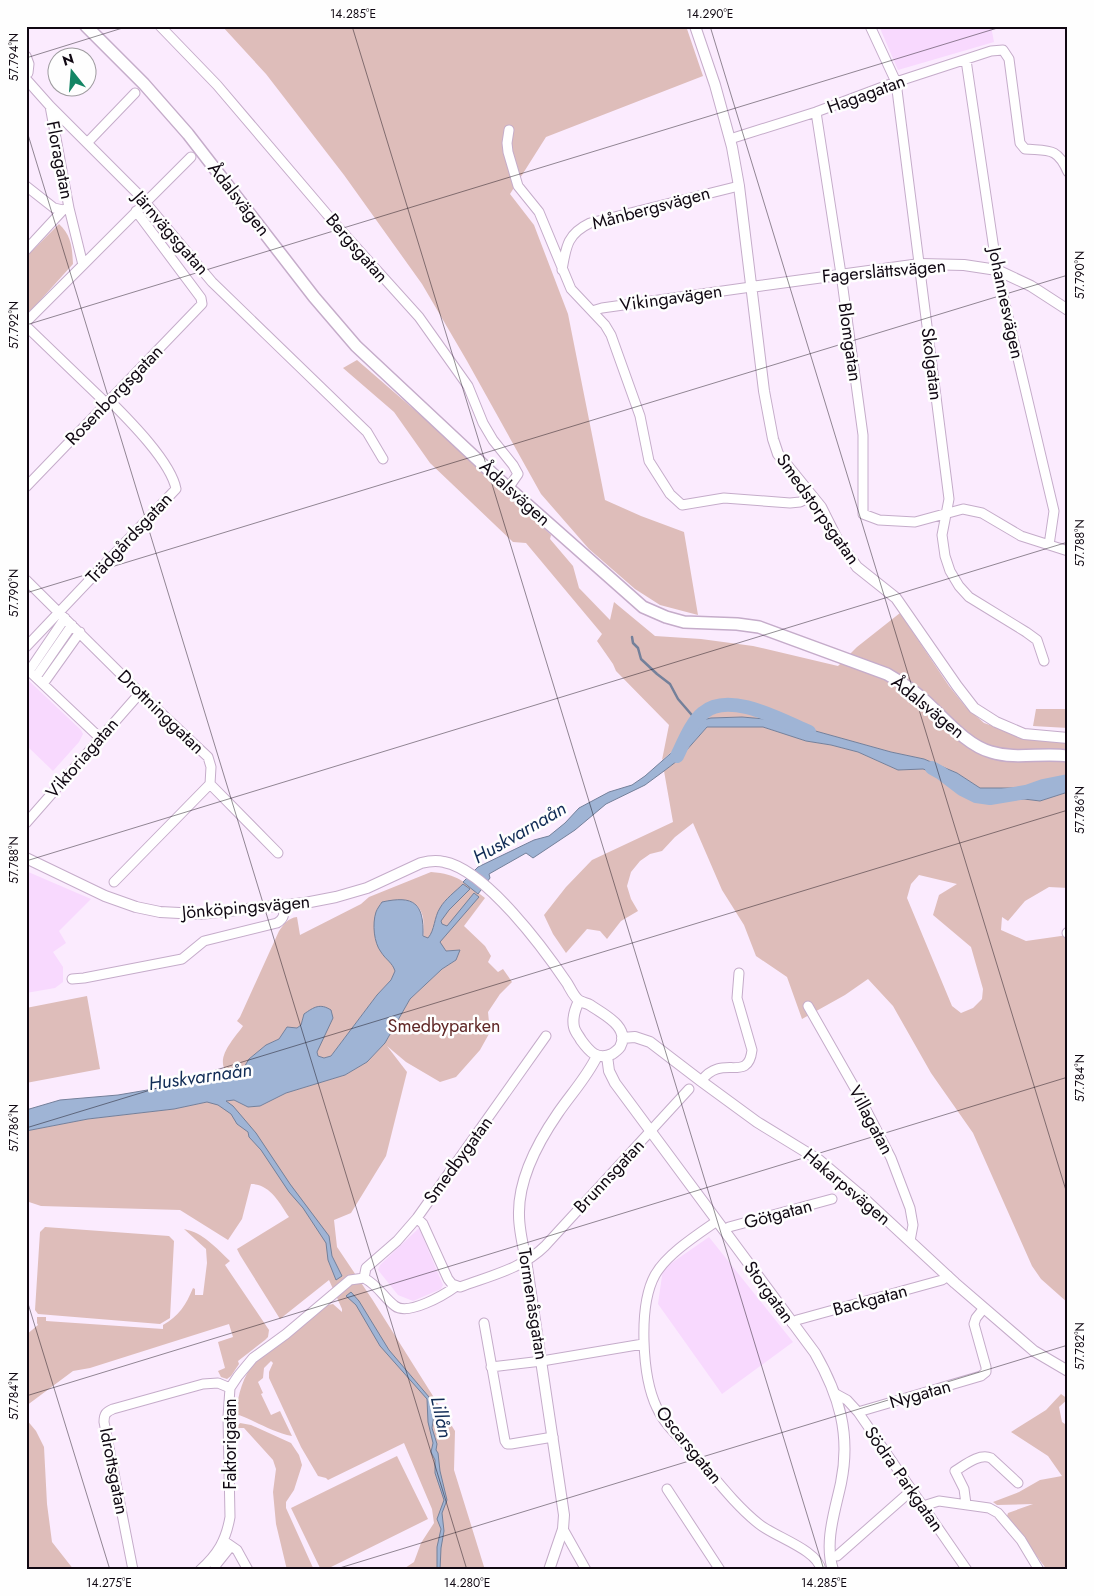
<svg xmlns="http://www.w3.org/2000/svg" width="1094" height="1596" font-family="Jost,sans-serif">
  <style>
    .built { fill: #f8d9fe }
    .green { fill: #debdba; fill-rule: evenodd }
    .water { fill: #9fb4d5; stroke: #74809a }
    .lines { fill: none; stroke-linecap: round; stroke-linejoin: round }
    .stream { stroke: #74809a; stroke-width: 2.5 }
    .river { stroke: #9fb4d5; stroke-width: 14 }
    .minor-casing { stroke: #c5acca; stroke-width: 11 }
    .tertiary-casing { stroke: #c5acca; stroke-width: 12 }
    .secondary-casing { stroke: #c5acca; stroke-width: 14 }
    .minor { stroke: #fff; stroke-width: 9 }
    .tertiary { stroke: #fff; stroke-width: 10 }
    .secondary { stroke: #fff; stroke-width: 11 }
    .ticks { fill: none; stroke: #100812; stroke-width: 1; stroke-opacity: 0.45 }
    .labels { text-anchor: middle; stroke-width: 5; stroke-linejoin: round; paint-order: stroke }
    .street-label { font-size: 18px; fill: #100812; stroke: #fefefe }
    .park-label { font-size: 18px; fill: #5f2625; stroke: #fefefe }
    .water-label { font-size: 19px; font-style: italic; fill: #102b55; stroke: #fefefe }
    .neatline { fill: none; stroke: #100812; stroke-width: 2 }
    .ticks-label { font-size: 12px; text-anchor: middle; fill: #100812 }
  </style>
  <rect width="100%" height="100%" fill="#fbebfe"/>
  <path class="built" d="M879,26H991L994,42L898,70Z
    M26,678L81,730L83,734L79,742L53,771L26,745Z
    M26,871L91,899L59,931L66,943L53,952L63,967V982L55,988L26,993Z
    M419,1228L443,1285L441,1289L413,1301L398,1295L378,1270L380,1265Z
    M709,1237L793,1342L722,1394L658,1304L663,1269Z"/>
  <path class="green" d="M222,26H686L703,76L546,137L510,194L534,225L568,314L605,500L641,516L684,532L698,615L660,605L635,589L589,549L541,494L467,361L422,284L344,175L266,74Z
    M59,224C72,236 72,248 73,264L26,316V257Z
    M357,360L432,425L551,535L550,539L573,566L579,588L610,620L614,602L655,636L701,639L753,646L838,666L857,647L900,613L949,686L965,706L984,723L1032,739L1068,743V776L1037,788H980L957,773L924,759L891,752L776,720L742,717L711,718L698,721L687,739L662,760L669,725L616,671L613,664L597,641L602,634L526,543L513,542L430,463L394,412L343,368Z
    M1036,709H1068V728L1033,726Z
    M707,727H763L806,741L831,745L858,752L898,770L923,769L954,780L963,791L997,801L1024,799L1040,801L1068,792V888L1049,887L1025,901L1008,921L1002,917L1001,930L1026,941L1068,935V1303L1041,1279L1032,1266L973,1133L931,1073L893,1006L868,979L845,995L802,1019L787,977L756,956L744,925L722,890L693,823L675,837L662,851L650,854L640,861L631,872L627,886L631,899L638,911L621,921L607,939L600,931L587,929L566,953L553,934L544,915L566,887L592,860L673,822L664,771L677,761ZM919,875L957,884L939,895L933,915L971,947L983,989L982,999L973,1008L961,1013L952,1006L907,898L911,884Z
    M431,872C458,874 464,882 485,898L464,926L485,946L491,956L488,962L498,972L503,969L512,982L500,994L488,1012L490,1032L480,1050L456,1077L440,1082L406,1062L387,1046L407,1072L386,1156L351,1213L334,1220L337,1247L372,1299L455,1431L454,1470L485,1570H402L414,1562L421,1543L434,1523L432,1509L404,1443L328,1480L326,1478L318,1476L301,1447L269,1378V1372L273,1363L271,1361L264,1368L263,1378L258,1382L263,1393L261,1394L271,1415L280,1411L292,1436C272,1432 254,1420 236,1414C238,1394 243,1375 257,1360L328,1305L333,1304L342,1312V1309L329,1280L280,1319L240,1255L237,1249L289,1217C279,1202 270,1184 251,1184L242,1219L228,1240L180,1210L41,1206L26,1201V1131L88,1119L174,1109L207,1102L234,1100L248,1107L260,1106L286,1093L345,1075L367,1062L385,1043L410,999L442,969L456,960L459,950L446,951L440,943V927L437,915L432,933L428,938H424C423,931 424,924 423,917C418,896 399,899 382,902L385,957L392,962L395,971L391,980L377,995L331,1056L324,1058L318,1056L317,1052L320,1044L304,1014L301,1025L297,1028L287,1027L279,1039L266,1045L249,1059L243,1069L231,1076C211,1062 233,1040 243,1026L237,1021L240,1017L279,931C284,924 288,918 297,917L300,935L361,904L369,897Z
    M87,996L100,1069L26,1083V1008Z
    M45,1227L169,1236L174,1241L170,1318L160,1324L38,1314L35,1310L40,1232Z
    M184,1229C204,1233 216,1248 230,1261L225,1265L269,1330L268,1337L265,1340L238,1361L239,1364L231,1376L227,1379L221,1377L218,1371L225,1368L218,1342L233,1337L229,1324L90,1368L73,1371L26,1406V1335L38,1325L37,1323V1317H46V1321L163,1329V1325C179,1316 186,1305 193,1288L195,1289V1295H203L207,1263L206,1249Z
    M1061,1394L1068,1399L1059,1407L1062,1422L1068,1426V1570H1047L1007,1516L1008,1513L1033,1504L997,1505L993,1502L1019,1492L1040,1480L1062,1476L1048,1456L1011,1432L1046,1410Z
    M26,1419L36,1431L44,1447L47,1504L52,1542L74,1570H26Z
    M240,1423L251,1425L291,1443L299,1455L302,1465L294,1490L286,1502V1508L314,1570H287L276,1524L273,1492L276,1469L273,1460L244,1428H236Z
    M397,1456L428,1519L325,1570H321L291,1508Z"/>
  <path class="water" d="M742,717L776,720L891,752L924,759L957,773L980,788H1037L1068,776V792L1040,801L1024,799L997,801L963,791L954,780L923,769L898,770L858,752L831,745L806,741L763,727H707L677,761L664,771L645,785L606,804L575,830L533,858L526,853L489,874L490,878L478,894L463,882L478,867L534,840L549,836L565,823L579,808L609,792L632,785L645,776L687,739L698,721L711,718Z
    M463,884L470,889L449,910L441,921L442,924L447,926L474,893L479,897L440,942L446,951L460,950L456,960L442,969L410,999L385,1043L367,1062L345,1075L286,1093L260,1106L248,1107L234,1100L226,1101L233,1106L256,1133L290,1184L329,1236L332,1256L342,1276L336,1280L328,1260L326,1243L303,1208L289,1192L261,1150L249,1137L248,1132L237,1124L231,1114L218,1105L207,1102L174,1109L88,1119L26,1131V1110L60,1100L118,1095L218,1078L225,1072L231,1076L243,1069L249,1059L266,1045L279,1039L287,1027L297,1028L301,1025L304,1014C314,1007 320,1003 331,1010L333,1018L317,1052L318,1056L324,1058L331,1056L377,995L391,980L395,971C392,962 386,960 381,952C374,943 372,924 376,912C377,909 380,905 382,902C414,895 424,903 423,936L428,938C435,930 434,917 440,908C445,899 456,891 463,884Z
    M351,1292L359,1301L389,1350L429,1397L434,1415L432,1428L437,1444L436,1450L438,1453L440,1471L447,1500L442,1513L444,1531L441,1548L440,1570H437V1547L441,1529L437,1519L444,1500L435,1473V1460L431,1452L433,1443L428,1422L427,1399L380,1346L356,1305L346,1296Z"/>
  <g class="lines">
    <path class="stream" d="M632,637L633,643L638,648L641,659L657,674L670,684L678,699L697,721"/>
    <path class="river" d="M677,756C684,742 691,723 703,713C729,690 783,721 809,732
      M932,768L941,773L962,789L976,796L990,798L1026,792L1043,786L1068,781"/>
    <defs>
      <path id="minor" d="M160,26L217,85L337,226L419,317L468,386L483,423L493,440L513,465L518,474L509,487
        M870,26L896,82L949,499L942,535L945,556L950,571L959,586L969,597L1026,632L1037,640L1044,661
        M26,56L29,64L28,73L26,74
        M966,60L997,270L1054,511L1049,545
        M26,79L50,106L140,196L212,282L367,432L383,459
        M816,112L841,274L863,435V514L879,520L915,522L963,509L982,513L1021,536L1068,551
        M509,130L507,143L508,152L518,186L539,212L571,289L605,325L611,335L640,416L649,461L670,494L682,505L724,498L790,503L800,502L812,496
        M730,139L816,112L896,82L991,51L1003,50L1009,59L1020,143L1025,149C1049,151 1057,147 1068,172
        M87,143L135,93
        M26,186L54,208L63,210
        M26,250L63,210L69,208L50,106
        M83,265L191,157
        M562,270C566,247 567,234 590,223L739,186
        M592,311L602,308L751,287
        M26,322L83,265L69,208
        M26,326L106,403
        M26,487L202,304L201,298L136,211
        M26,580L140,693L208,757L211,767L210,784L278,853
        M26,647L176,489C171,462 129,420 109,400
        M26,668L99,737
        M29,671L65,618
        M36,677L72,625
        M43,684L80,632
        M26,823L140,693
        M114,882L210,784
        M1067,933L1068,932
        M72,979L84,978L182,959L204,941L277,923C285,918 284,914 283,905
        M808,1006L857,1092L891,1158L910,1208L913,1225L910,1241
        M701,1081C705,1076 710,1071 717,1069C733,1064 749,1076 752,1050L737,998L739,973
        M417,1218L423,1224L448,1279L452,1284L460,1287C489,1276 522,1269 545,1246L689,1089
        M717,1221C697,1235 667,1254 655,1275C638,1306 642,1377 657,1408C665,1426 682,1440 695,1455C715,1478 735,1505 759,1524C775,1537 818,1550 821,1570
        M724,1230L729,1227L832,1199
        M364,1278C379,1286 383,1297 395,1306C408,1316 444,1295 455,1287
        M484,1323L505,1441L507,1444H511L553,1437
        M792,1323L797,1320L942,1280L948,1276
        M491,1367L542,1361L643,1344
        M836,1394L847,1400L858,1412L967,1570
        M858,1412L981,1376L986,1372V1367L974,1324L976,1318L984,1308
        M667,1489L720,1570
        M966,1504L964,1489L955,1471C965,1465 979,1453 991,1458L1018,1483
        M923,1506L939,1501L989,1508L998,1513L1021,1540L1039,1570
        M563,1529L586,1570
        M224,1541L237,1550L248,1570
        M837,1556L912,1490
        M133,1570L104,1422C104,1414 106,1412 113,1409L203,1384L218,1383L230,1388
        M200,1570C218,1554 226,1540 230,1517L228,1417L230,1388L238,1376L253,1358L286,1334L350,1280L364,1278L366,1268L397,1241L417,1218L546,1036
        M217,1570L215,1566L231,1546"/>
      <path id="tertiary" d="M695,26L715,85L732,147L739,186L764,391L773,439L778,454L821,507L837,539L857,567L896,598L957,686L974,708L996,722L1024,734L1068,738
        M751,287L920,264L964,265L997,270L1031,286L1068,310
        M26,858L105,896L136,907L160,912L199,914L305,903L336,897L367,888L421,863C429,861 436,860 444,862C486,870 544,949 567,983C570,988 575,999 580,1001C583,1003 587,1003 590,1005C603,1014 631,1027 620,1047C618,1050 615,1052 612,1054C597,1061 589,1051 581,1040C579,1036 575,1032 574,1027C572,1018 575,1009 579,1001
        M622,1038L635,1037L650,1042L701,1081L757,1122L819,1160L859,1194L955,1283L1034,1351L1068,1371
        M607,1056L609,1071L615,1083L815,1353C839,1395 851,1434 841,1483C835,1511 824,1542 833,1570
        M549,1570L563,1529L564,1515L526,1260C523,1246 519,1230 519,1215C518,1179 538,1142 558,1113C571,1094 587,1077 597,1056"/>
      <path id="secondary" d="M86,26L144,84L188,134L314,297L356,346L495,476L643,607L666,617L684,622L737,624L759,627L887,674C899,681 911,688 922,698C942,715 965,745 991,752C1017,760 1042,752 1068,756"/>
    </defs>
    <use href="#minor" class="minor-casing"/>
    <use href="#tertiary" class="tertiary-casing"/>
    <use href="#secondary" class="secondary-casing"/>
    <use href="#minor" class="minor"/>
    <use href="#tertiary" class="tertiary"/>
    <use href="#secondary" class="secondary"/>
  </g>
  <path class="ticks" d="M352,26L824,1570M710,26L1068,1197M1067,26L1068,28M26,58L129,26M26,128L467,1570M26,325L1004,26M26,593L1068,275M26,861L1068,542M26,1128L1068,810M26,1297L110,1570M26,1396L1068,1077M333,1570L1068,1345"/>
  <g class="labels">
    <g class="street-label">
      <text transform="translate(866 94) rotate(-20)" y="6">Hagagatan</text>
      <text transform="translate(60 160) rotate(79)" y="6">Floragatan</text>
      <text transform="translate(239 199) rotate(52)" y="6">Ådalsvägen</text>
      <text transform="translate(651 208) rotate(-15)" y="6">Månbergsvägen</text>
      <text transform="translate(171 233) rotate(49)" y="6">Järnvägsgatan</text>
      <text transform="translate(357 248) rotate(49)" y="6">Bergsgatan</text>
      <text transform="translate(884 271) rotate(-5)" y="6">Fagerslättsvägen</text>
      <text transform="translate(671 298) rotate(-8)" y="6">Vikingavägen</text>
      <text transform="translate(1006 303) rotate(78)" y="6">Johannesvägen</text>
      <text transform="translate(850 342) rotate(82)" y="6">Blomgatan</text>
      <text transform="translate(932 364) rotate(83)" y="6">Skolgatan</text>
      <text transform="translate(114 395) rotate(-46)" y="6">Rosenborgsgatan</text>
      <text transform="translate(515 493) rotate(42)" y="6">Ådalsvägen</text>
      <text transform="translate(818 509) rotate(55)" y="6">Smedstorpsgatan</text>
      <text transform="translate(129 538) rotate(-47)" y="6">Trädgårdsgatan</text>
      <text transform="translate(928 707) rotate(39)" y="6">Ådalsvägen</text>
      <text transform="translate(161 712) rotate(44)" y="6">Drottninggatan</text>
      <text transform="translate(82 758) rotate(-49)" y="6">Viktoriagatan</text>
      <text transform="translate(246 907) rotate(-5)" y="6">Jönköpingsvägen</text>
      <text transform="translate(871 1120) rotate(62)" y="6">Villagatan</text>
      <text transform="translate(458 1160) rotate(-54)" y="6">Smedbygatan</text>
      <text transform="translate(609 1176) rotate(-47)" y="6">Brunnsgatan</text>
      <text transform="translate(847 1187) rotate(40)" y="6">Hakarpsvägen</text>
      <text transform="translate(778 1214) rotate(-15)" y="6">Götgatan</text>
      <text transform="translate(769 1292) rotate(54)" y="6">Storgatan</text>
      <text transform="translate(870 1300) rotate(-15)" y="6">Backgatan</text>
      <text transform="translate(533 1304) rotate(81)" y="6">Tormenåsgatan</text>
      <text transform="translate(920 1394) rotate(-16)" y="6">Nygatan</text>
      <text transform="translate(230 1444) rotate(-90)" y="6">Faktorigatan</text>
      <text transform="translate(689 1445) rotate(51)" y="6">Oscarsgatan</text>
      <text transform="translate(114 1471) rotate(79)" y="6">Idrottsgatan</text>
      <text transform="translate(904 1479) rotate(55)" y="6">Södra Parkgatan</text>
    </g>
    <g class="park-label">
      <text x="444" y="1032">Smedbyparken</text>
    </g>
    <g class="water-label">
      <text transform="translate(519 832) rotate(-30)" y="7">Huskvarnaån</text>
      <text transform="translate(200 1076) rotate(-8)" y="7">Huskvarnaån</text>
      <text transform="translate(442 1417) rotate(78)" y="7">Lillån</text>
    </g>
  </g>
  <rect width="1094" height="1596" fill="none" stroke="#fefefe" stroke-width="55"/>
  <g transform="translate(72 72) rotate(343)"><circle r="24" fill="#fefefe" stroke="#9f9ca0"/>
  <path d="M0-4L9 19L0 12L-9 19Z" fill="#138564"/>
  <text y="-8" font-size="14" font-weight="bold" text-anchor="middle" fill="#100812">N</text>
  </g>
  <rect x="28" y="28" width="1038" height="1540" class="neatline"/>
  <g class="ticks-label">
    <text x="353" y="18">14.285°E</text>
    <text x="710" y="18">14.290°E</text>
    <text transform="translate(14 57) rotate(-90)" y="4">57.794°N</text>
    <text transform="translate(1080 275) rotate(-90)" y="4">57.790°N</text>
    <text transform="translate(14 325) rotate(-90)" y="4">57.792°N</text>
    <text transform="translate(1080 543) rotate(-90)" y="4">57.788°N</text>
    <text transform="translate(14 593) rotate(-90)" y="4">57.790°N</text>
    <text transform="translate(1080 810) rotate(-90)" y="4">57.786°N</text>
    <text transform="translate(14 860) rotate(-90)" y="4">57.788°N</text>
    <text transform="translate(1080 1078) rotate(-90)" y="4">57.784°N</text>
    <text transform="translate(14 1128) rotate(-90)" y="4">57.786°N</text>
    <text transform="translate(1080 1346) rotate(-90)" y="4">57.782°N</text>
    <text transform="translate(14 1396) rotate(-90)" y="4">57.784°N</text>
    <text x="109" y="1587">14.275°E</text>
    <text x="467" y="1587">14.280°E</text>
    <text x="824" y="1587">14.285°E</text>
  </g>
</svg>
